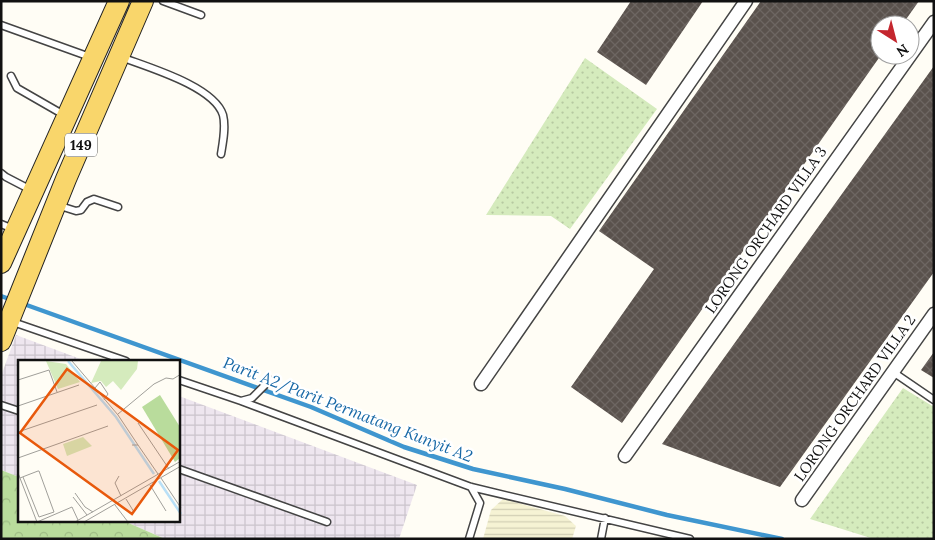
<svg xmlns="http://www.w3.org/2000/svg" width="935" height="540" font-family="Lora,serif">
  <style>
    .industrial { fill: url(#industrial-grid) }
    .farmland { fill: url(#farmland-rules) }
    .forest { fill: url(#forest-crowns) }
    .park { fill: url(#park-dots) }
    .lines { fill: none; stroke-linecap: round; stroke-linejoin: round }
    .stream { stroke: #3f96cf; stroke-width: 4.5 }
    .building { fill: url(#building-cross-hatch) }
    .service-casing { stroke: #444; stroke-width: 9 }
    .minor-casing { stroke: #444; stroke-width: 15 }
    .primary-casing { stroke: #222; stroke-width: 22 }
    .service { stroke: #fff; stroke-width: 6 }
    .minor { stroke: #fff; stroke-width: 12 }
    .primary { stroke: #f9d66b; stroke-width: 20 }
    .labels { text-anchor: middle; stroke-width: 5; stroke-linejoin: round; paint-order: stroke }
    .shield { fill: #fff; stroke: #585858; stroke-width: 1 }
    .shield-label { font-size: 14px; font-weight: bold; fill: #111 }
    .street-label { font-size: 15px; fill: #111; stroke: #fff }
    .water-label { font-size: 16px; font-style: italic; fill: #1768a6; stroke: #fff }
    .inset-river { fill: none; stroke: #b9e0f7; stroke-width: 2.5 }
    .inset-road { fill: none; stroke: #a09f9a; stroke-width: 1 }
    .view { fill: #e8590c; fill-opacity: 0.15; stroke: #e8590c; stroke-width: 2.5 }
    .inset-edge { fill: none; stroke: #111; stroke-width: 2.5 }
  </style>
  <defs>
    <pattern id="industrial-grid" width="8" height="8" patternUnits="userSpaceOnUse" patternTransform="scale(1.25)"><rect width="8" height="8" fill="#eee6ef"/><path d="M0 4h8M4 0v8" fill="none" stroke="#cbc4cc"/></pattern>
    <pattern id="farmland-rules" width="6" height="5" patternUnits="userSpaceOnUse" patternTransform="scale(1.25)"><rect width="6" height="5" fill="#f6f3d4"/><path d="M0 2.5h6" fill="none" stroke="#d2cfb5"/></pattern>
    <pattern id="forest-crowns" width="20" height="18" patternUnits="userSpaceOnUse" patternTransform="scale(1.25)"><rect width="20" height="18" fill="#b9dc9c"/><path d="M2 6a3 3 0 1 1 6 0M12 15a3 3 0 1 1 6 0" fill="none" stroke="#9ebc85"/></pattern>
    <pattern id="park-dots" width="8" height="8" patternUnits="userSpaceOnUse" patternTransform="scale(1.25)"><rect width="8" height="8" fill="#d5ebbd"/><path d="M2 2h.1M6 6h.1" fill="none" stroke="#b6c8a1" stroke-width="1.8" stroke-linecap="round"/></pattern>
    <pattern id="building-cross-hatch" width="8" height="8" patternUnits="userSpaceOnUse" patternTransform="scale(1.25)"><rect width="8" height="8" fill="#5a524d"/><path d="M0 0l8 8M0 8l8-8" fill="none" stroke="#6d6662"/></pattern>
  </defs>
  <rect width="100%" height="100%" fill="#fffdf5"/>
  <path class="industrial" d="M16,335L86,361H19V477L1,470V376Z
    M179,396L417,485L399,539H165L124,521H179Z"/>
  <path class="farmland" d="M503,499L565,516L576,526L572,539H483L491,510Z"/>
  <path class="forest" d="M1,470L19,477V521H124L165,539H1Z"/>
  <path class="park" d="M585,58L657,109L570,229L551,216L486,215Z
    M903,388L934,407V539H874L810,519Z"/>
  <g class="lines">
    <path class="stream" d="M1,296L12,300
      M21,303L311,407L404,447L473,469L565,489L667,515L782,539"/>
  </g>
  <path class="building" d="M631,1H703L646,85L597,52Z
    M761,1H919L902,25H880L881,55L622,423L571,387L654,269L599,231Z
    M934,66V272L780,487L662,444Z
    M934,352V378L921,370Z"/>
  <g class="lines">
    <defs>
      <path id="service" d="M163,1L201,15
        M1,25L90,57
        M121,57C147,67 214,86 223,115C226,127 223,142 221,154
        M11,76L17,88L64,115
        M1,173L6,177L31,190
        M57,205L76,211L81,210L87,202L94,199L118,207
        M1,224L13,229
        M10,321L126,361
        M893,372L934,400
        M179,380L241,401L252,398L270,380
        M241,401L471,487L690,539
        M1,405L19,411
        M179,469L327,522
        M469,539L480,503L471,487
        M601,539L605,518"/>
      <path id="minor" d="M481,384L746,1
        M625,456L934,22
        M802,500L934,314"/>
      <path id="primary" d="M1,263L119,1
        M1,341L66,179L143,1"/>
    </defs>
    <use href="#service" class="service-casing"/>
    <use href="#minor" class="minor-casing"/>
    <use href="#primary" class="primary-casing"/>
    <use href="#service" class="service"/>
    <use href="#minor" class="minor"/>
    <use href="#primary" class="primary"/>
  </g>
  <g class="labels">
    <rect class="shield" x="65" y="133.5" width="32" height="23" rx="4"/>
    <g class="shield-label">
      <text x="81" y="150">149</text>
    </g>
    <g class="street-label">
      <text transform="translate(766 230) rotate(-55)" y="5">LORONG ORCHARD VILLA 3</text>
      <text transform="translate(855 398) rotate(-55)" y="5">LORONG ORCHARD VILLA 2</text>
    </g>
    <g class="water-label">
      <text transform="translate(348 409) rotate(21)" y="6">Parit A2/Parit Permatang Kunyit A2</text>
    </g>
  </g>
  <g transform="translate(18 360)">
    <rect width="162" height="162" fill="#fffdf5"/>
    <path d="M83,1H120L119,9L103,30L95,21L88,27L83,21L73,23Z" fill="#d5ebbd"/>
    <path d="M142,35L162,67V98L157,102L124,47Z" fill="#b9dc9c"/>
    <path d="M28,1L48,4L62,22L40,29ZM65,77L74,86L49,96L45,84Z" fill="#d5ebbd"/>
    <path class="inset-river" d="M50,1L98,57L136,114M141,121L163,154"/>
    <path class="inset-road" d="M54,1L100,55L120,85M0,20L31,10L39,32M77,28L82,22L90,34L86,40M0,46L61,25M100,54L136,24L148,18L155,19L163,14M120,63L151,109M0,72L79,45M114,85H120L140,114M0,98L90,66M0,113L19,162M101,116L97,123L103,136M2,118L7,116L20,111H21L36,152L21,157L5,117M143,118L163,148M132,125L148,151M57,133L67,147L75,152M55,137L69,155M108,139L116,152M97,145L110,162M19,162L54,147L60,160M57,162L163,101M66,162L163,106"/>
    <path class="view" d="M49,9L160,90L114,154L2,73Z"/>
    <rect width="162" height="162" class="inset-edge"/>
  </g>
  <rect width="935" height="540" fill="none" stroke="#111111" stroke-width="5"/>
  <g transform="translate(895 40) rotate(144)"><circle r="24" fill="#ffffff" stroke="#a0a0a0"/>
  <path d="M0-4L9 19L0 12L-9 19Z" fill="#c4262e"/>
  <text y="-8" font-size="14" font-weight="bold" text-anchor="middle" fill="#111111">N</text>
  </g>
</svg>
